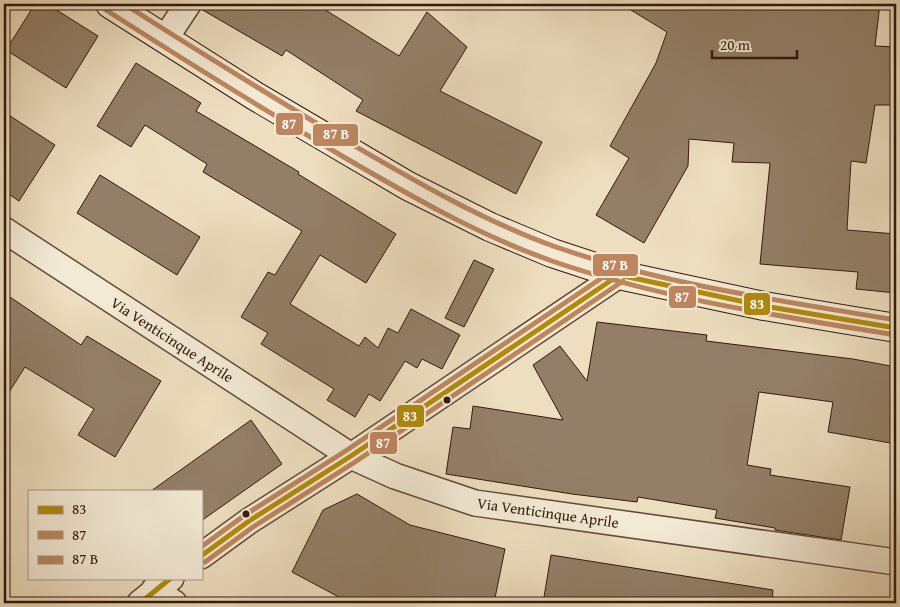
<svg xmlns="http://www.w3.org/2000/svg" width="900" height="607" font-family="'Gentium Book Plus',serif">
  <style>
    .building { fill: #937f68; stroke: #32190a }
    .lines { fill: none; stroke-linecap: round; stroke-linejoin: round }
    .street-casing { stroke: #614a37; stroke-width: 28 }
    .secondary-casing { stroke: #32190a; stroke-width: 30 }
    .street { stroke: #f3ead5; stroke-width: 25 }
    .secondary { stroke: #f3ead5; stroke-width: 28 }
    .bus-1-casing { stroke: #f3ead5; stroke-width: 9 }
    .bus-2-casing { stroke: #f3ead5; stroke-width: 9 }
    .bus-3-casing { stroke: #f3ead5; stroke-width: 9 }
    .bus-1 { stroke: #b08b0b; stroke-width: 5 }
    .bus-2 { stroke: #bd865e; stroke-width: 5 }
    .bus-3 { stroke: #bd865e; stroke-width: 5 }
    .bus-dot { fill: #32190a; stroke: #f3ead5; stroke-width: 2 }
    .labels { text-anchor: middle; stroke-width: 4; stroke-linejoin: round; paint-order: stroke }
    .street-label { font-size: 15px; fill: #32190a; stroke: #f3ead5 }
    .line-badge { stroke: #f3ead5; stroke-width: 2 }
    .badge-label { font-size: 14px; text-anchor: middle; font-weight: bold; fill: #fff }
  </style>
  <rect width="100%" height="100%" fill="#eddebf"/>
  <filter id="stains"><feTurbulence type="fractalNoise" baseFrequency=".004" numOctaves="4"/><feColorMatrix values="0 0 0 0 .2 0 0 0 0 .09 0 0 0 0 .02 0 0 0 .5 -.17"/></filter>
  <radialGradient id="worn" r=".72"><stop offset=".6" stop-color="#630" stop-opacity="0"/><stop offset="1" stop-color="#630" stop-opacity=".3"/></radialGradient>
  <path class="building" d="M35,4H47L98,36L66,88L6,50Z
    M202,4H316L399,56L427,12L467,47L440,91L542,142L516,194L356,111L363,100L286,50L282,56L201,9Z
    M621,4H880L875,46L896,47V105H875L866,163L851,161L847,230L896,234V293L856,289L858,272L760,264L770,163L732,162L734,143L689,139L688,166L644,243L596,215L629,158L610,146L656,63L667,32Z
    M136,63L201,103L196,111L299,172L298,174L396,234L366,283L320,255L290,304L359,346L365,337L378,348L388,328L398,333L411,309L460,335L442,369L422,359L417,368L405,361L380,401L369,394L355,417L327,400L334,389L261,344L268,333L241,317L268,272L275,275L302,231L203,172L207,164L145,125L131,147L97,126Z
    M4,112L55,145L19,201L4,191Z
    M100,175L200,237L177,275L77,213Z
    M474,260L494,269L464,327L445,318Z
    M4,293L81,345L87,336L161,381L115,457L78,435L94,409L25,367L4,400Z
    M597,322L707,335L706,341L853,359L896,367V444L828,432L833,402L759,392L747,465L771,469L770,475L850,487L841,540L775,530V528L715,518L717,510L638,497L637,502L572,494L446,474L453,427L470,429L473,406L563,420L533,365L560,346L587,381Z
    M251,420L282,464L201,521V491H151Z
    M357,494L410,525L505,549L494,603H350L292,572L323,510Z
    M551,555L773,590L772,603H543Z"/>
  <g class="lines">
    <defs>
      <path id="street" d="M165,39L188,4
        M4,230L351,456L395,476L475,503L896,562
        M201,556L249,521L351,456L619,275
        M154,590L174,603
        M140,603L171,578"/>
      <path id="secondary" d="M110,4L255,96L408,186L490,227L552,253L619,275L764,306L896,328"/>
    </defs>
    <use href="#street" class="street-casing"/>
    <use href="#secondary" class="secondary-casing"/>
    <use href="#street" class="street"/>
    <use href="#secondary" class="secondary"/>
    <defs>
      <path id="bus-1" d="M619,275L764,306L896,328
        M201,556L249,521L351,456L619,275
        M140,603L171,578"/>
      <path id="bus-2" d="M106,10C184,60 263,109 342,156C409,195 478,235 552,261C662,299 780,316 895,335
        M205,562L253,527L355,462L623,281"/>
      <path id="bus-3" d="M124,4C198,51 272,97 348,142C415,181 483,221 556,247C666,285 782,301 896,320
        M201,547L245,515L347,450L615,269"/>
    </defs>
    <use href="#bus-1" class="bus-1-casing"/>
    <use href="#bus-2" class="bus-2-casing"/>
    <use href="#bus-3" class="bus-3-casing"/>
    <use href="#bus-1" class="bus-1"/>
    <use href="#bus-2" class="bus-2"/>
    <use href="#bus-3" class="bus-3"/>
  </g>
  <g class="bus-dot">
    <circle cx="447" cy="400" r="4.5"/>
    <circle cx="246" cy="514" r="4.5"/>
  </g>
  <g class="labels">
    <g class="street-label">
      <text transform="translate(172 340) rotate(33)" y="5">Via Venticinque Aprile</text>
      <text transform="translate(548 513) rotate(8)" y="5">Via Venticinque Aprile</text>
    </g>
  </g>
  <g class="line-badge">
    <rect x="275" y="112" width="29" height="24" rx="5" fill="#bd865e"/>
    <rect x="312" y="123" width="47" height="24" rx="5" fill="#bd865e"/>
    <rect x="592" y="253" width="47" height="24" rx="5" fill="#bd865e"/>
    <rect x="668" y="285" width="29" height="24" rx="5" fill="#bd865e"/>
    <rect x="743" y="292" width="28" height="24" rx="5" fill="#b08b0b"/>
    <rect x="396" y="404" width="29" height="24" rx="5" fill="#b08b0b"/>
    <rect x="369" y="431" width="29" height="24" rx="5" fill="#bd865e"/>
  </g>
  <g class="badge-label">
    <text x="289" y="129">87</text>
    <text x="336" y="139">87 B</text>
    <text x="615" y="270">87 B</text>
    <text x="682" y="302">87</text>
    <text x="757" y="309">83</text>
    <text x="410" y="421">83</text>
    <text x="383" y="448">87</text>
  </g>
  <rect width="900" height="607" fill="none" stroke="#eddebf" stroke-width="20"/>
  <rect x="5" y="5" width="890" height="597" fill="none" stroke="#32190a" stroke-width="2.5"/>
  <rect x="10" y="10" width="880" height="587" fill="none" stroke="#32190a"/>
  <rect x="28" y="490" width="175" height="90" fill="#f3ead5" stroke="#a69684"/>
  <rect x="38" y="506" width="25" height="8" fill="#b08b0b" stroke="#a69684"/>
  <text x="72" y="514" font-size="15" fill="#32190a">83</text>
  <rect x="38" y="531" width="25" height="8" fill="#bd865e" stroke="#a69684"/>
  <text x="72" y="540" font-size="15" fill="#32190a">87</text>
  <rect x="38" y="556" width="25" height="8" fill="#bd865e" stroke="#a69684"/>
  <text x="72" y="564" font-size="15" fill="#32190a">87 B</text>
  <path d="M712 50v8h85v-8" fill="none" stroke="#32190a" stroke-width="2.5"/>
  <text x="720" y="50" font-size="15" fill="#32190a" stroke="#f3ead5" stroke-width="4" paint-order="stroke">20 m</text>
  <rect width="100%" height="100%" filter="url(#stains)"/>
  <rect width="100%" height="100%" fill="url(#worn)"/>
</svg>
